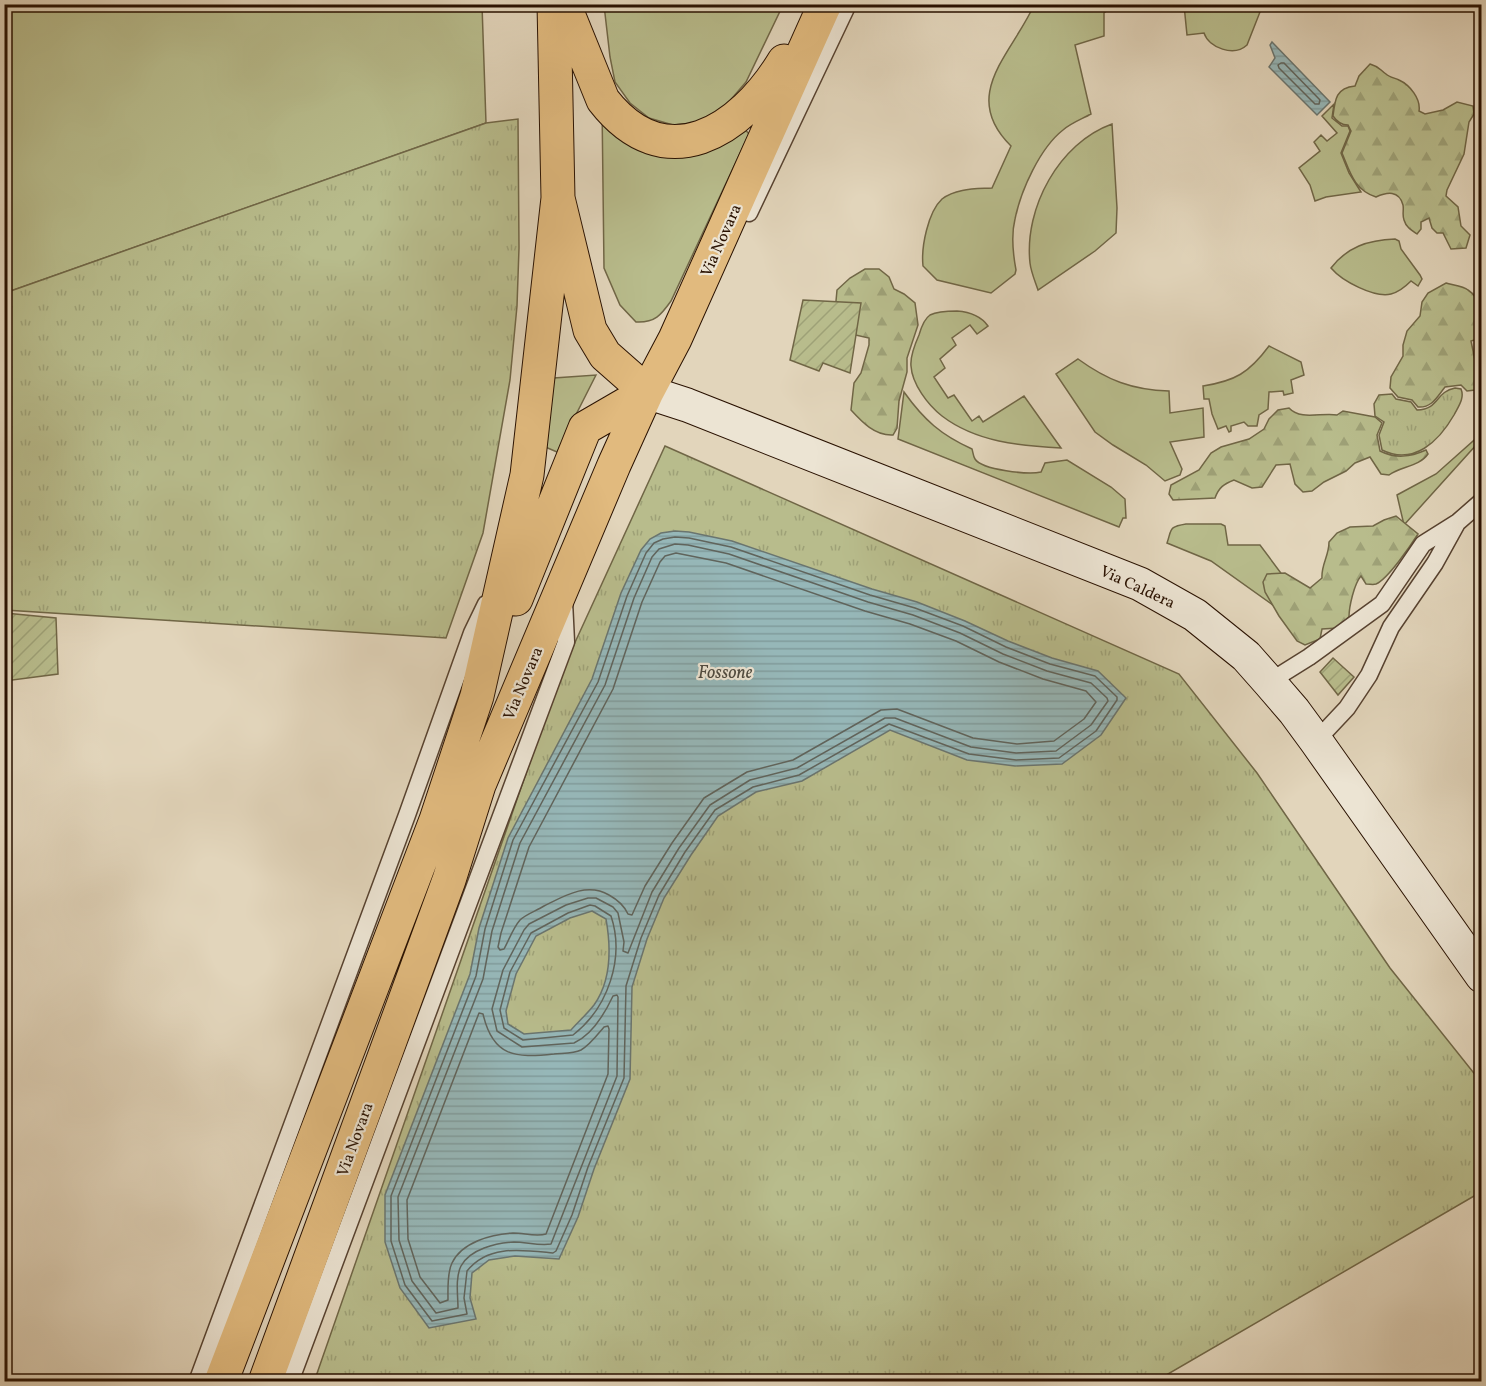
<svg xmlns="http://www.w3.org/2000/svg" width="1486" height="1386" font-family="Vollkorn,serif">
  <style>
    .grass { fill: #b8bc8c; stroke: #706646; stroke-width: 1.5 }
    .forest { fill: url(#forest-firs); stroke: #706646; stroke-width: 1.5 }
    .park { fill: url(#park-tufts); stroke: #706646; stroke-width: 1.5 }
    .garden { fill: url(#garden-furrows); stroke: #706646; stroke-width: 1.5 }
    .water { fill: url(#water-rules); stroke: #6a756f; stroke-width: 1.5; fill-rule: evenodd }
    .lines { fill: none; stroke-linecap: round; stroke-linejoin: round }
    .shore { stroke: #60645c; stroke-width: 1.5 }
    .lane-casing { stroke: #574230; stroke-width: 19 }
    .secondary-casing { stroke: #291101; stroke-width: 35 }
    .primary-casing { stroke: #291101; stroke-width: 35 }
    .lane { stroke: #ece4d3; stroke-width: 16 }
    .secondary { stroke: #ece4d3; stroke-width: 33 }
    .primary { stroke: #e1ba7e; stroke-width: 33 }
    .labels { text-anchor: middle; stroke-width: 4.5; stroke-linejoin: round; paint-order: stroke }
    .street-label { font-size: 16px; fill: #291101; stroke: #ece4d3 }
    .water-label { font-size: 18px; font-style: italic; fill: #4f4b41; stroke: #ece4d3 }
  </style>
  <defs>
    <pattern id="forest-firs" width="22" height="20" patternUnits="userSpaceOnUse" patternTransform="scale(1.5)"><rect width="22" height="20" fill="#b8bc8c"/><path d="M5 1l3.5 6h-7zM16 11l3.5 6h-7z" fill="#9ea177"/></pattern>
    <pattern id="park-tufts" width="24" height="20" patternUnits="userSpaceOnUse" patternTransform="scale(1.5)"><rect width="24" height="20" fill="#b8bc8c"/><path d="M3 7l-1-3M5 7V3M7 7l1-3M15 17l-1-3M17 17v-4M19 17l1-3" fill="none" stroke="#9ea177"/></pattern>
    <pattern id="garden-furrows" width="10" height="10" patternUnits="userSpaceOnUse" patternTransform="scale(1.5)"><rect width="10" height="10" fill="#b8bc8c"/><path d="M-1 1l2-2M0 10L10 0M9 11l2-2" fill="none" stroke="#9ea177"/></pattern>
    <pattern id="water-rules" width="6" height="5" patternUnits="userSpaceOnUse" patternTransform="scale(1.5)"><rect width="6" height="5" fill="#96b7b8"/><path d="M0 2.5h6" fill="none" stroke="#819c9c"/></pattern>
  </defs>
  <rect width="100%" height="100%" fill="#e2d5bb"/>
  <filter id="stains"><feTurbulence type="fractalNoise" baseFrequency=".00333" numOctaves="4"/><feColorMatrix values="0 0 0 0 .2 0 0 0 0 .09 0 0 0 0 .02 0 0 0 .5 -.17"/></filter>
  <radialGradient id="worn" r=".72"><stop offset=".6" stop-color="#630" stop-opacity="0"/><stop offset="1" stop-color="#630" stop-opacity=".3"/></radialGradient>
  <path class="grass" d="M731,4L739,9L741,5H783L746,82L721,111L698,123L673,125L649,118L630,103L615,82L610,57L604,5Z
    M4,5H482L486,123L5,293Z
    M1034,5H1109V9L1104,13V36L1075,45L1091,114C1082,119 1071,123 1063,130C1040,148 1021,190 1015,219C1011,235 1013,254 1016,270L1015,274L991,293L937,280L923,266C921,247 928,212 942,199C956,188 976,189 992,188L1011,146C959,95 1012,54 1034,5Z
    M1184,5H1245L1260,12L1247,45C1234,57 1209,48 1204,33L1187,35Z
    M1334,104L1332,118L1342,126H1348L1350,131L1341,153L1349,173L1361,192L1326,197L1315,201L1310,185L1299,168L1320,151L1314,142L1321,135L1327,141L1337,133L1322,116Z
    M602,105L636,135L742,126L749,134L671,301C661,315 655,323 636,322L620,305L604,268Z
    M1112,124L1117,208L1116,233L1095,251L1038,290C1035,281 1031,272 1030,263C1024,208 1059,143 1112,124Z
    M1395,239L1399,241L1401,249L1420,275L1422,279L1418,286L1411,281C1405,287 1399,292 1391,294C1374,298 1342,281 1331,268C1347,247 1368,240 1395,239Z
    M957,311C970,312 981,316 988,326L977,334L970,325L952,338L956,345L940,359L945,368L934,377L948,398L954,395L972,421L979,416L983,422L1024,396L1061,448C1020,446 976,442 942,416C928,405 912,384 911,366C910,356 915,344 919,335C921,328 924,319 930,315C938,311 949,311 957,311Z
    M1269,346L1301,362L1304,375L1291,380L1293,393L1284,395L1283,391L1269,392L1268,409L1259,415L1257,426H1248L1244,422L1231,426V431L1229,432L1226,426L1218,429L1212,414L1209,399H1204L1203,386C1235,381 1249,373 1269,346Z
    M1078,359C1107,380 1132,390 1169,391L1170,413L1203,408L1204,437L1170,442L1182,469L1180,475L1165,481L1146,465L1113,445L1095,432L1056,374Z
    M596,375L557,452L543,446L554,378Z
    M904,392C924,420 941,435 972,449C973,452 973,456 975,459C982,470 1029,475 1041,472L1045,463L1067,460L1111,487L1125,499L1126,518H1123L1119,527L898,439Z
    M1481,434V438L1477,444L1404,525L1397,495L1436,474Z
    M1186,524H1221L1225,526L1228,545H1260L1298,596L1277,608L1211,561L1167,543C1172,529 1168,527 1186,524Z"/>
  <path class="forest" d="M1370,64C1380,67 1379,69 1386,74C1389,77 1395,78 1399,80C1410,85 1421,99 1419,111L1425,114L1443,110L1457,102L1473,106L1474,114L1469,122L1464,154L1447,190L1446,196L1458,207L1461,226L1470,235L1466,248L1451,249L1443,233H1437L1432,228L1429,218L1421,222V229L1417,234C1411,230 1406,227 1404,220C1402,215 1404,210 1403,205C1399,190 1387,192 1376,197C1354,190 1350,172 1342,153L1351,131L1348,125C1341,125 1337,122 1333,116C1335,99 1336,88 1355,86L1359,76Z
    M865,269H879L889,277L894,289L904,294L915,303L918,325L907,358V372L899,401L897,428L893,435C875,436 862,422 851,410L854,383L861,373L869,345V338L847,333L835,312L837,290L850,278Z
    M1446,283C1452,285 1463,286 1468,290C1485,301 1482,321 1481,338L1471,341L1478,375V383L1475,390L1467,391L1461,385L1445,387C1437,397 1432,408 1418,407L1412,400L1398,397L1390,388L1391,377L1403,356V345L1407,331L1420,316L1422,302L1428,293Z
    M1289,408C1301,421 1322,412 1337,415L1343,411L1375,417L1382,423L1377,435L1380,451C1396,459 1410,457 1426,450L1428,454C1419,467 1401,466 1389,475L1381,474L1370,457L1355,463L1346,471L1324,482L1312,491L1303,492L1295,484L1290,464L1276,465L1262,487L1252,488L1234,480C1224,484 1219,487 1215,498L1173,500L1169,494L1171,485L1199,470L1211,453L1221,447L1249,439L1264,429L1269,419L1278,410Z
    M1396,516L1418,534C1411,545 1388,579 1376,584C1373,585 1370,584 1366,584L1361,576C1354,584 1349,607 1349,617L1338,628L1322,629L1320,639L1305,645L1297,641L1279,616L1265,592L1263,582L1267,574L1285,573L1310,588L1322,578C1321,565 1329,556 1329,542L1337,533L1350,527L1373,526L1384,520Z"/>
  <path class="park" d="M518,119L519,248L517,306L510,380L483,533L446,638L5,610V293L486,123Z
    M1455,388L1461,389C1465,398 1458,407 1454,415C1439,441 1414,466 1382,450L1379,435L1384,422L1375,416L1374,404L1379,395L1392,394L1396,399L1411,402L1417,410C1440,409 1435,392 1455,388Z
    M665,446L1179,674L1257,773L1390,968L1481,1082V1192L1156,1381L314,1382L561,673Z"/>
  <path class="garden" d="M803,300L861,303L850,373L823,363L819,371L790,360Z
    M5,613L56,618L58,674L5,681Z
    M1333,658L1354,677L1338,695L1320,672Z"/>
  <path class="water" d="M1272,42L1330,102L1317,115L1269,67L1275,58L1270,45Z
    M675,531L689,532L732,541L872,589L917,602L965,621L1008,641L1052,658L1098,671L1126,698L1101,735L1062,764L1015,766L967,760L890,730L802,781L756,792L718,816L691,855L664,898L647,939L632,987L630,1079L594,1169L578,1217L559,1259L515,1256L489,1260L472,1273L470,1298L476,1319L429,1328L400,1288L385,1242V1195L470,974L479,928L508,838L592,679L621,593L641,550L650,539L661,533ZM592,911L606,919C611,947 611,981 594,1005C587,1014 578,1022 571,1030L524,1034L508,1024L506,1011L516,974L536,936L570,918Z"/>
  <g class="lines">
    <path class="shore" d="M1281,63H1284L1320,100L1319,104H1315L1279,68L1278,65Z
      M675,537L689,538L731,547L870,595L915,608L963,626L1006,647L1050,664L1095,676L1117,697V700L1096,731L1059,758L1016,760L969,754L889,724L799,775L753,787L715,810L685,852L659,895L641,938L626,986L624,1078L588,1167L572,1215L556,1251L553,1253C523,1250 488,1244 467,1271L464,1298L467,1314L432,1321L405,1285L391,1241V1196L476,976L485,929L513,840L598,682L627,596L646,553L654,543L663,539Z
      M675,544L688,545L729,554L868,602L913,615L960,633L1003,654L1047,671L1091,683L1107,698L1108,701L1091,725L1056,751L1016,753L971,747L895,718H885L797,768L750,780L710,805L679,848L652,892L628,953L623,951L624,942L618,913L613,907L596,898H588L566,905L529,924L524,930L503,970L492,1009L497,1031L522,1047L574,1043C592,1035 605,1013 613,996L617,995L618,997L617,1076L551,1244C539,1246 526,1242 514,1242C496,1243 470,1249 461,1266C455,1278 458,1296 458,1308L436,1313L412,1281L399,1240L398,1197L483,979L492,931L520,843L605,685L634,598L652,557L659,549Z
      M676,553L726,563L865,611L910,624L956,641L999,662L1043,679L1086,691L1096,702L1084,719L1054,741L1017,744L973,738L897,709L881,710L793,760L747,772L704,798L672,843L645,886L632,915L628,914C624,905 618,900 609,895C587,882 564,896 544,906C536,911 526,914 520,920C513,928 509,940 504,949L500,950L498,947L501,933L529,847L613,689L642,602L660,562L665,556Z
      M590,905L595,906L611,916C625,958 608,1008 573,1035L523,1040L504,1028L500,1010L510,972L531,933L568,913Z
      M479,1013L483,1014C493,1057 515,1058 554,1054C562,1053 573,1054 581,1050C590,1045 598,1034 604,1027L608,1026L609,1029L608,1074L546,1234C536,1237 524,1233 513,1233C492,1234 462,1242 452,1263C447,1273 448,1289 448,1300L440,1303L420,1277L408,1239L407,1200Z"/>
    <defs>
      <path id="lane" d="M749,213L848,4
        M1269,682L1309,657L1382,604L1423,544L1458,522L1482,501
        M1316,741L1347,708L1369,675L1391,627L1435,563L1456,525
        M197,1382L407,815L472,633L486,604
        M290,1382L566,642L564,601"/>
      <path id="secondary" d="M647,392L687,405L1140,584L1195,615L1246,656L1269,682L1294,711L1316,741L1482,976"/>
      <path id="primary" d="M554,4L558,198L590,330L605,355L647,392
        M564,4L603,100C665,180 741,132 784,61
        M516,599L585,428L647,392
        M221,1382L436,820L477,696L527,475L558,198
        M265,1382L449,880L479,785L614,465L647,392L675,339L825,4"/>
    </defs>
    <use href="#lane" class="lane-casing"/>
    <use href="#secondary" class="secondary-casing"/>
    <use href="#primary" class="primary-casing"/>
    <use href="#lane" class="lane"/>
    <use href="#secondary" class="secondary"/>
    <use href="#primary" class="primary"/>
  </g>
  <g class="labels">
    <g class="street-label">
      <text transform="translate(720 240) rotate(-66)" y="6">Via Novara</text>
      <text transform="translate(1138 586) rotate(25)" y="6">Via Caldera</text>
      <text transform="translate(522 683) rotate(-67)" y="6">Via Novara</text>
      <text transform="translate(354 1139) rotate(-70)" y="6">Via Novara</text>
    </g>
    <g class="water-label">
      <text x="725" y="678">Fossone</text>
    </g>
  </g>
  <rect width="1486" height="1386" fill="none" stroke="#e2d5bb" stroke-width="24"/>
  <rect x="6" y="6" width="1474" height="1374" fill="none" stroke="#291101" stroke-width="3"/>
  <rect x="12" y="12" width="1462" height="1362" fill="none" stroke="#291101" stroke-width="1.5"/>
  <rect width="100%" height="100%" filter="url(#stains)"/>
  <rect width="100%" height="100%" fill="url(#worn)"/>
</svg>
